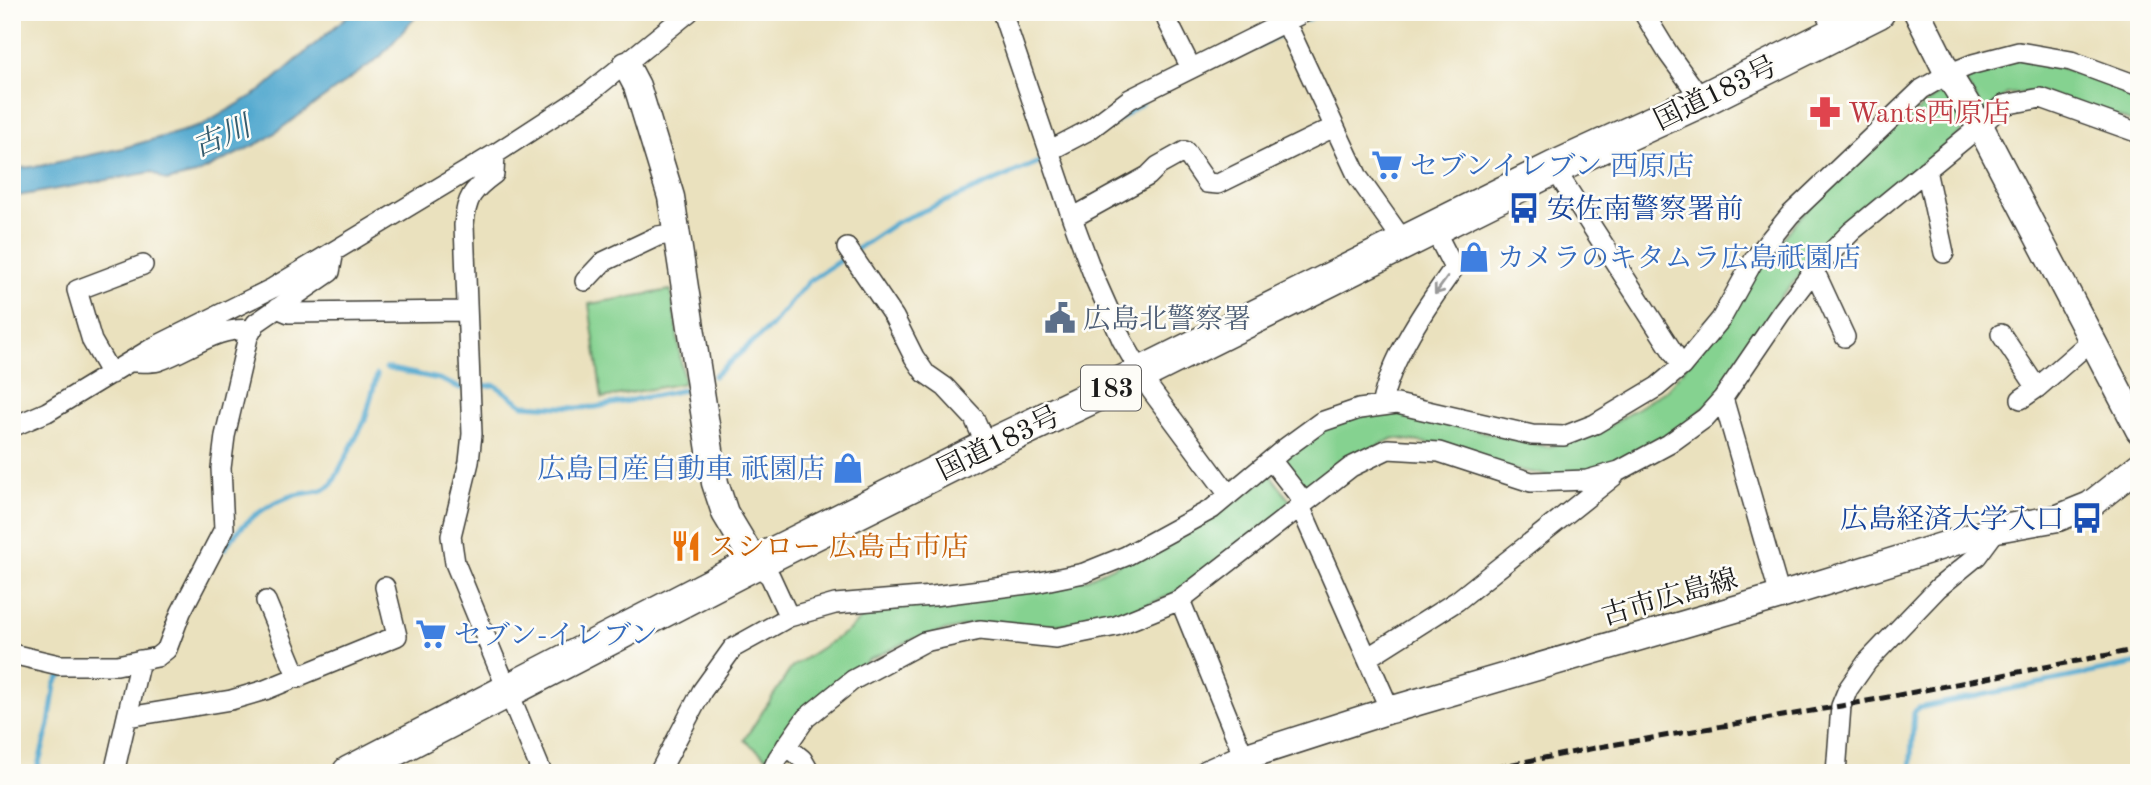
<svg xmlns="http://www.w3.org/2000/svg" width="2151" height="785" font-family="'Old Standard TT','Noto Serif JP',serif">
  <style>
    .green { fill: #85d290; stroke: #507756; stroke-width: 2 }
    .water { fill: #52a9cf; stroke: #376276; stroke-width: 2 }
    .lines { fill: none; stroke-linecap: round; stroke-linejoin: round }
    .stream { stroke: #52a9cf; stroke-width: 5 }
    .street-casing { stroke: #3b3a34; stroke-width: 22 }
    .secondary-casing { stroke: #3b3a34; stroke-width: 29 }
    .highway-casing { stroke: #3b3a34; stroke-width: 36 }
    .street { stroke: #fff; stroke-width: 19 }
    .secondary { stroke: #fff; stroke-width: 26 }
    .highway { stroke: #fff; stroke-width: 33 }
    .rail { stroke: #1c1c1c; stroke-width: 5; stroke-dasharray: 10 5; stroke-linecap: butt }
    .oneway { stroke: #999 }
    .labels { text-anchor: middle; stroke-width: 5; stroke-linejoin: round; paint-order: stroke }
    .shield { fill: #fdfcf7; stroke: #605f5e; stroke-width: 2 }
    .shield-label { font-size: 26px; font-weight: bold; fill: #1c1c1c }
    .street-label { font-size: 28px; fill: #1c1c1c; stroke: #fdfcf7 }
    .health-label { font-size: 28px; fill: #be3a42; stroke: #fdfcf7; text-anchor: start }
    .shop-label { font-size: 28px; fill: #366cbe; stroke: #fdfcf7; text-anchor: start }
    .transit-label { font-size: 28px; fill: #164399; stroke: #fdfcf7; text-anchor: start }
    .service-label { font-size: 28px; fill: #4e5e75; stroke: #fdfcf7; text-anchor: start }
    .food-label { font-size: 28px; fill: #c56008; stroke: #fdfcf7; text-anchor: start }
    .water-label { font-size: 30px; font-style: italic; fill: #345b6d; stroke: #fdfcf7 }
  </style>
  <rect width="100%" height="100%" fill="#fdfcf7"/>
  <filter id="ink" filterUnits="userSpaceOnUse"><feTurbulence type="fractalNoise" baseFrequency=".0143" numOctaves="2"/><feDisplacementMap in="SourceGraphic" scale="14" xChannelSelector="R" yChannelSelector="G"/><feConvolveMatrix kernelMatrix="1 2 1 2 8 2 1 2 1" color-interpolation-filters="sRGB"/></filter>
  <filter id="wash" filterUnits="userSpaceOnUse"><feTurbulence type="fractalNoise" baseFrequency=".00686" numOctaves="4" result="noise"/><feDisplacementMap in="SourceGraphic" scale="28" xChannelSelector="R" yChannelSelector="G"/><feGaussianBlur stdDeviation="1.57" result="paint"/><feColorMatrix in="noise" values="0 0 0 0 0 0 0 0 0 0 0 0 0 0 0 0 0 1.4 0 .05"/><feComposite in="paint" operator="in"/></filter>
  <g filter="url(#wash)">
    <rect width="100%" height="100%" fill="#eae1be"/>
    <path class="green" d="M2022,58L2069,70L2139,94V124L2041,92L2007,94L1984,113L1961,74Z
      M1945,89L1970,125L1834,238L1782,295L1719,394L1683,427L1614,465L1554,476L1510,469L1439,445L1394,438L1364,452L1307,493L1281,461L1326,425L1364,414L1404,413L1547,447L1596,434L1668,389L1799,218L1893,130Z
      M671,290L684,383L602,398L589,304Z
      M1271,475L1293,505L1171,595L1110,620L1053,625L973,624L916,638L868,660L803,713L772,761L744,740L792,667L849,630L874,606L1087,579L1202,525Z"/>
    <path class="water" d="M352,12H420L380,57L265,140L196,174L166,181L152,172L12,197V169L40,166L123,148L201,126L262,90Z"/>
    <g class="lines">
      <path class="stream" d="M1307,20L1320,12
        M1255,48L1280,35
        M1113,124L1142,103
        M386,368L439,379L460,388L495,385L523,405L578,408L596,407L684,390
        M714,376L771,326L808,282L897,222L1046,159
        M224,549C241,524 262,506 291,496C306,491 320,495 332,484L365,420L377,375
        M36,773L49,725L55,684L60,676L68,673
        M1910,773L1914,712L1918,708L2139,663"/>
    </g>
  </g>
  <g filter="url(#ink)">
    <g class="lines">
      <defs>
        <path id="street" d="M1002,12L1072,218L1094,277L1122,340L1151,390L1229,495
          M1281,12L1358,177L1404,242
          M1643,12L1668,53L1702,100
          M1825,12L1836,33
          M1167,20L1191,68
          M1049,151L1089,130L1130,99L1305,12
          M495,154L494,174C472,190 466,198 464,225L472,434L469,462L451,536L455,563L542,773
          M1554,168L1682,366
          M1926,170L1944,253
          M1072,218L1148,176L1158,166L1185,151L1207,183L1218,184L1334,127
          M847,248L894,317L914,357L925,373L945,387L974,418L987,447
          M1814,270L1845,337
          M585,281L603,262L658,236L677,233
          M277,308L289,313L467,311
          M2001,334L2037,388
          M130,362C139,362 150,363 158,361C189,351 218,325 252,330
          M111,374L92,341L77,290L143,265
          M1723,398L1780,596
          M2021,399L2037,388L2092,340
          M1381,406C1391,358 1425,308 1454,268L1433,227
          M12,427L47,412L154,347L273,288L495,154L589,93L689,12
          M1271,460L1300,497V506L1390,710
          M755,563L770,576L789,617
          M1180,600L1244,757L1255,773
          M266,601L298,678
          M12,654L59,665H117L157,657L167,649L181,612L224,529L221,468L225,436L248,337L256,323L330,272L334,251
          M1367,658L1457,601L1614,476
          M128,717L231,700L265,690L397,636L385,587
          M786,746L802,759L810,773
          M114,773L140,660
          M659,773L702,691L733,648L789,617L835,604L933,596L1035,583L1084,573L1126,556L1212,509L1284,449L1321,422L1359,409L1397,404L1532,435L1564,436L1595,424L1657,387L1682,366L1721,319L1755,258L1790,215L1922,89L1948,74L1973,64L2019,52L2071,61L2139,86
          M771,773L778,758L806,718L853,680L924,642L980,630L1056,638L1116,626L1180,600L1351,467L1388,449L1439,452L1531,482L1587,480L1619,471L1669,444L1705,418L1723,398L1781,313L1814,270L1852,231L1980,126L2003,105L2041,98L2139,133
          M1836,773L1841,706L1848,689L1867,662L1938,588L1977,556L1997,529"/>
        <path id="secondary" d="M1917,12L1948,74L1980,126L2139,430
          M626,65L637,86L671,197L715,483L725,513L755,563
          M1208,773L1244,757L1390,710L1780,596L1997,529L2058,518L2090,505L2139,466"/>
        <path id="highway" d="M349,773L755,563L987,447L1140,374L1554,168L1702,100L1878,12"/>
      </defs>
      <use href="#street" class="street-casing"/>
      <use href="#secondary" class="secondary-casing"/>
      <use href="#highway" class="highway-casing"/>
      <use href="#street" class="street"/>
      <use href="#secondary" class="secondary"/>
      <use href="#highway" class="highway"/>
      <path class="rail" d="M1467,773L1605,746L1841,706L2139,649"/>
    </g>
    <defs><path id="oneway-shaft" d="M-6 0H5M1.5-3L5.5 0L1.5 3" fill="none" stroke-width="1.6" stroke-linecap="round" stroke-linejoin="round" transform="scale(1.75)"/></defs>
    <use class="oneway" href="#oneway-shaft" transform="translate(1441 286) rotate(126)"/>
  </g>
  <defs>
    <symbol id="pharmacy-bare" viewBox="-9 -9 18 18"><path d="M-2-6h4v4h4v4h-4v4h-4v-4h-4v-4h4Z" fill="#e0444e" stroke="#fdfcf7" stroke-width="2.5" paint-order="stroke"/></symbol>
    <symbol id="supermarket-bare" viewBox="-9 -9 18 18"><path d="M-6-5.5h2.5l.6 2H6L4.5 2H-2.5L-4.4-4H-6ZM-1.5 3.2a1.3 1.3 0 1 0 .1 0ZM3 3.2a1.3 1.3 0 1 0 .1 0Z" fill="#3f7fe0" stroke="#fdfcf7" stroke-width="2.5" paint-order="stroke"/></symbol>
    <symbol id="bus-bare" viewBox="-9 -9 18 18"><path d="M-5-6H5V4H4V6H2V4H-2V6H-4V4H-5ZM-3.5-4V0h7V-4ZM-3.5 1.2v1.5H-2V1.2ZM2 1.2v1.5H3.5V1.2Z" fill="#1a4fb4" stroke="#fdfcf7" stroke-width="2.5" paint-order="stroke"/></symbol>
    <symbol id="shop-bare" viewBox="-9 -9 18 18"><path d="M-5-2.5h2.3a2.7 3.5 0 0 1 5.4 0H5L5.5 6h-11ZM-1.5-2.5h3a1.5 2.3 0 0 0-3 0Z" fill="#3f7fe0" stroke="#fdfcf7" stroke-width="2.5" paint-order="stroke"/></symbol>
    <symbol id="civic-bare" viewBox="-9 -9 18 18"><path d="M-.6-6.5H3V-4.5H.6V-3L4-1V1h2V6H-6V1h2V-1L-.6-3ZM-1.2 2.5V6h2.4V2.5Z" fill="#5c6f8a" stroke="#fdfcf7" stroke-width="2.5" paint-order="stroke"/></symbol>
    <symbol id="restaurant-bare" viewBox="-9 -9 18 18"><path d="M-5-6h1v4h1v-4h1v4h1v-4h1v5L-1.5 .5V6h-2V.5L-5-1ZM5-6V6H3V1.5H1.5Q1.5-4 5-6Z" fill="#e8710a" stroke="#fdfcf7" stroke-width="2.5" paint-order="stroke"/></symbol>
  </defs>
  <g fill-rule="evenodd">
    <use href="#pharmacy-bare" x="1803" y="90" width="44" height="44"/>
    <use href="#supermarket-bare" x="1365" y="143" width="44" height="44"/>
    <use href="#bus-bare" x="1502" y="186" width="44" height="44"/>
    <use href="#shop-bare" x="1452" y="235" width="44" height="44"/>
    <use href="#civic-bare" x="1038" y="296" width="44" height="44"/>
    <use href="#shop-bare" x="826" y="446" width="44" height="44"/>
    <use href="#bus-bare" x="2065" y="496" width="44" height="44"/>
    <use href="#restaurant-bare" x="664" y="524" width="44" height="44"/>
    <use href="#supermarket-bare" x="409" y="612" width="44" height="44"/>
  </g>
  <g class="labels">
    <rect class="shield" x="1081" y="365.5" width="60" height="45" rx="5"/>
    <g class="shield-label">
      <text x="1111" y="397">183</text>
    </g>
    <g class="street-label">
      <text transform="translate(1715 92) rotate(-26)" y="10">国道183号</text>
      <text transform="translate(998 442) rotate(-26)" y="10">国道183号</text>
      <text transform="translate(1669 596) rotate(-16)" y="10">古市広島線</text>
    </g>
    <g class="health-label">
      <text x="1848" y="122">Wants西原店</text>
    </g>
    <g class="shop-label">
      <text x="1410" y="175">セブンイレブン 西原店</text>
      <text x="1497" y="267">カメラのキタムラ広島祇園店</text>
      <text x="825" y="478" text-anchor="end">広島日産自動車 祇園店</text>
      <text x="454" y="644">セブン-イレブン</text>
    </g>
    <g class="transit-label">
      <text x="1547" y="218">安佐南警察署前</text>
      <text x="2064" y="528" text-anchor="end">広島経済大学入口</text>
    </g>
    <g class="service-label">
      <text x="1083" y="328">広島北警察署</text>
    </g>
    <g class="food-label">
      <text x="709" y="556">スシロー 広島古市店</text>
    </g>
    <g class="water-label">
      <text transform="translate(221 136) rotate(-23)" y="10">古川</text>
    </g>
  </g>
  <rect width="2151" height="785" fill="none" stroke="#fdfcf7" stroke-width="42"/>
</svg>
